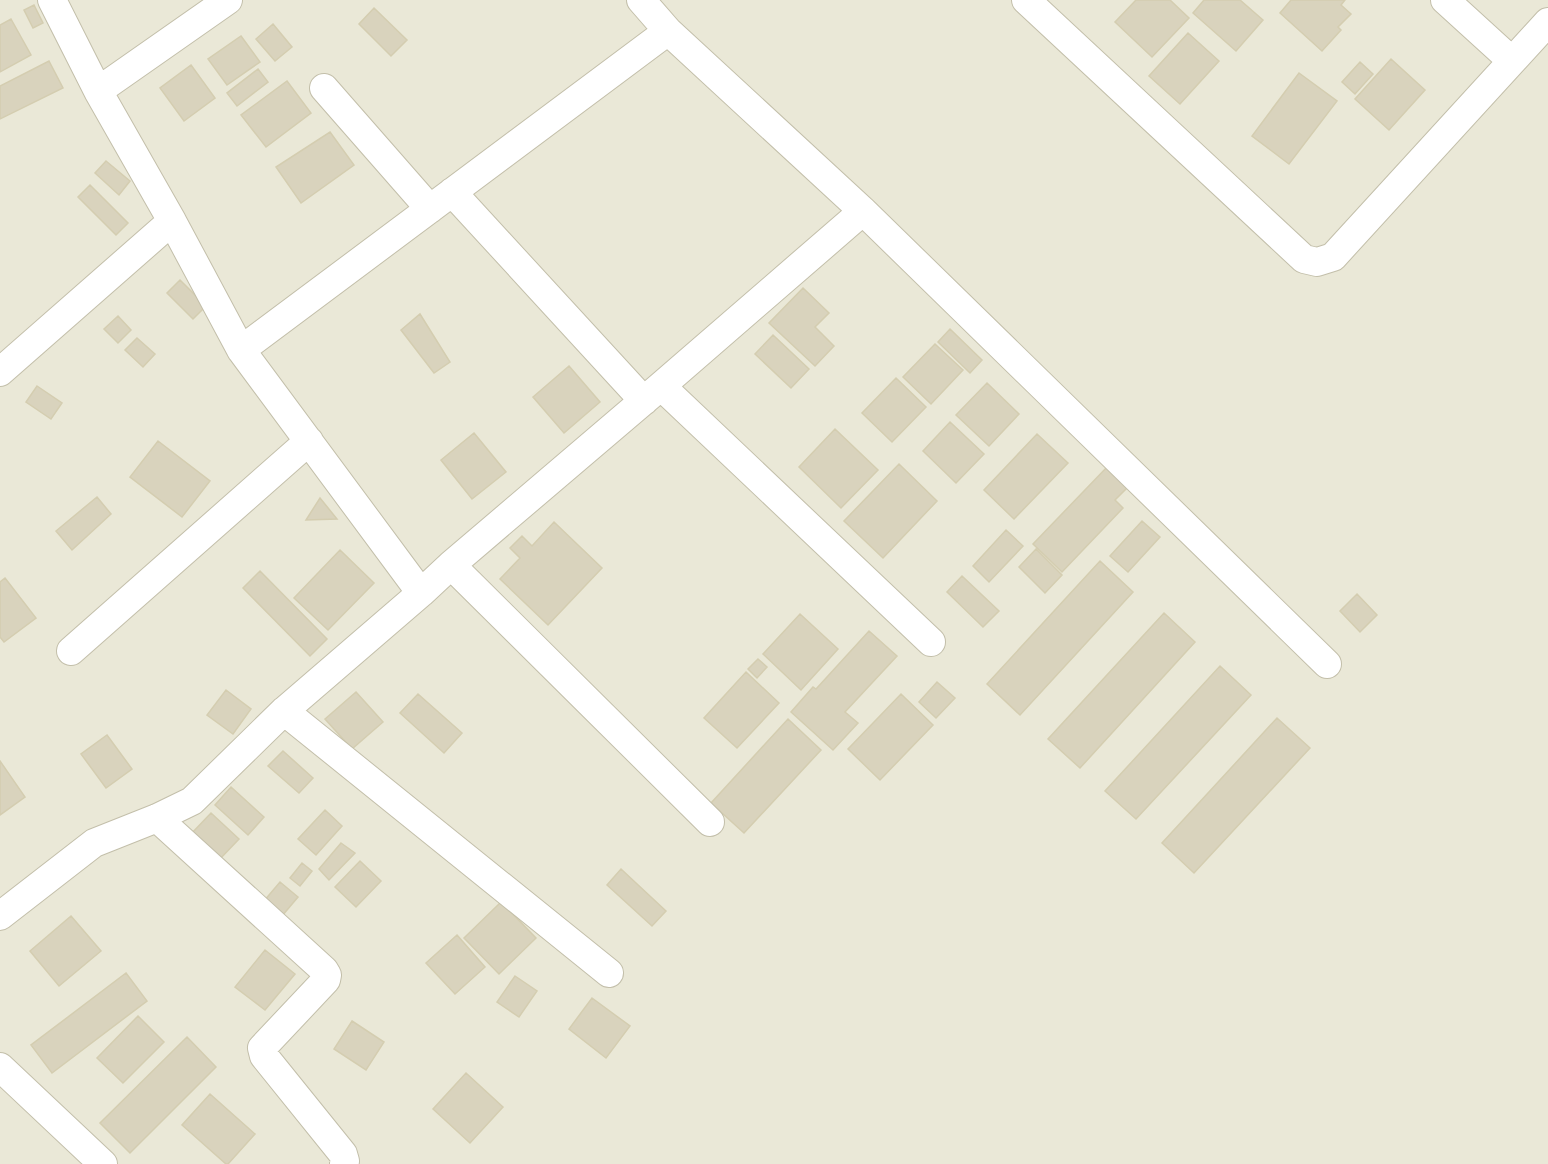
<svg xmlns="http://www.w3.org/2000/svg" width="1548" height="1164" font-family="'Golos Text',sans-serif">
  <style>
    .residential { fill: #eae8d7 }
    .building { fill: #d9d3bd; stroke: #d4cdb0; stroke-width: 1.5 }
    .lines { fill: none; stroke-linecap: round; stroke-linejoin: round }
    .minor-casing { stroke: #c3bfaa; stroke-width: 30 }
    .minor { stroke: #fff; stroke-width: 28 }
  </style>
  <rect width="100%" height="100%" fill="#f6f4e9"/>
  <path class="residential" d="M0,0H1548V1164H0Z"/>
  <path class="building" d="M1136,0H1170L1189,18L1152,57L1115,22Z
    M1204,0H1240L1263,20L1236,51L1193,13Z
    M1291,0H1345L1341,5L1351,14L1338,27L1341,30L1322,51L1280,13Z
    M34,5L43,23L33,28L24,10Z
    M374,8L407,40L391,56L359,24Z
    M11,19L31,55L0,72V25Z
    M273,24L292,47L275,61L256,39Z
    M1188,33L1219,61L1180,104L1149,76Z
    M241,36L260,62L227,85L208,59Z
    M1391,59L1425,90L1389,130L1355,99Z
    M49,61L63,88L0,119V86Z
    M1360,62L1373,74L1355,94L1342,82Z
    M191,65L215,98L184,121L160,88Z
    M258,69L268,82L237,106L227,93Z
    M1299,73L1337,101L1289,164L1252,136Z
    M287,81L311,113L266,147L241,115Z
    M330,132L354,165L301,203L276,167Z
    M106,161L130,181L119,195L95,173Z
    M90,185L128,223L116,235L78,197Z
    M180,280L206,306L193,319L167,293Z
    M803,288L829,313L815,327L834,346L815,366L769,323Z
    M420,314L450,362L434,373L401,330Z
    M118,316L131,330L118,343L104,329Z
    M950,329L982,360L970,373L938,342Z
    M773,335L809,369L791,388L755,354Z
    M137,338L155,354L143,367L125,350Z
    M935,344L963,370L931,404L903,377Z
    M569,366L600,402L564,433L533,397Z
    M896,378L926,407L892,442L862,413Z
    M987,383L1019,414L989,446L956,415Z
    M37,386L62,403L51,419L26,402Z
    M950,422L984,454L956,483L923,451Z
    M835,429L878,470L841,508L799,467Z
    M474,433L506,472L472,499L441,460Z
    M1037,434L1068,463L1014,519L984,490Z
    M158,441L210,481L182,517L130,477Z
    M899,464L937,501L883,558L844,521Z
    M1108,466L1129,486L1115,500L1123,508L1062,572L1033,544Z
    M97,497L111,514L72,550L56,531Z
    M320,498L337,519L306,520Z
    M1142,521L1160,537L1128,572L1110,556Z
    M554,522L602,568L548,625L500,579L520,558L510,548L522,536L532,546Z
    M1006,530L1023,546L989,582L973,566Z
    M1036,549L1062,575L1045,593L1019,567Z
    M340,550L374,583L328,630L294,598Z
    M1100,561L1133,592L1020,715L987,684Z
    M260,571L327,639L310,656L243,588Z
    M962,576L999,611L983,627L947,592Z
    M5,578L36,618L4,642L0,637V582Z
    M1357,594L1377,615L1360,632L1340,611Z
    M1164,613L1195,642L1080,768L1048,739Z
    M800,614L838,649L801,690L763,654Z
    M869,631L897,656L845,712L858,723L833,750L791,712L813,687L816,689Z
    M758,659L767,667L757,678L748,669Z
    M1220,666L1251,695L1136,819L1105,791Z
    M746,672L779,703L737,748L704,718Z
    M937,682L955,698L936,718L919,702Z
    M226,690L251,709L233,734L207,715Z
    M356,692L383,722L352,749L325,719Z
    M418,694L462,733L444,753L400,713Z
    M901,694L933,725L880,780L848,749Z
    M1277,718L1310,748L1194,873L1162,843Z
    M788,719L821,750L744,833L711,803Z
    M107,735L132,769L106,788L81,754Z
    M283,751L313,778L299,793L268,766Z
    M0,761L25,797L0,815Z
    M231,787L264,817L248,835L215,805Z
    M325,810L342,826L316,855L298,839Z
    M211,813L239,839L219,860L191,834Z
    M341,843L355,853L329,880L319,869Z
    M360,861L381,881L356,907L335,887Z
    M302,863L312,871L300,886L290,878Z
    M621,869L666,911L652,926L607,885Z
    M280,882L298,897L282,916L264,901Z
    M501,902L536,938L499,974L464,938Z
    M71,916L101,951L59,986L30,951Z
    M457,935L485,967L455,994L426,963Z
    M265,950L295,974L265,1010L235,987Z
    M126,973L147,1001L52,1073L31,1045Z
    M515,976L537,991L519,1017L497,1002Z
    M592,998L630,1026L606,1058L569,1029Z
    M138,1016L164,1042L123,1083L97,1058Z
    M352,1021L384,1042L366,1070L334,1049Z
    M187,1037L216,1067L130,1153L100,1123Z
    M466,1073L503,1107L470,1143L433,1109Z
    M210,1094L255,1134L228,1164H226L182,1125Z"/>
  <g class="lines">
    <defs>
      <path id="minor" d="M52,0L98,91L172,221L241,350L421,593
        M641,0L668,31L863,211L1327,664
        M1026,0L1304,259L1317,262L1333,257L1548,22
        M1445,0L1512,61
        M324,88L430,209
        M98,91L228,0
        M452,192L644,401
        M241,350L668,31
        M0,372L172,221
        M661,386L931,642
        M451,565L710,822
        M71,651L309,441
        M284,711L609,973
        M157,818L324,970L327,975L326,980L262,1048L264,1056L343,1154L345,1161L344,1164
        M0,916L94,843L157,818L192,801L284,711L421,593L451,565L661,386L863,211
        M0,1067L103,1164"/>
    </defs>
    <use href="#minor" class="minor-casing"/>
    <use href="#minor" class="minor"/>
  </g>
</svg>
